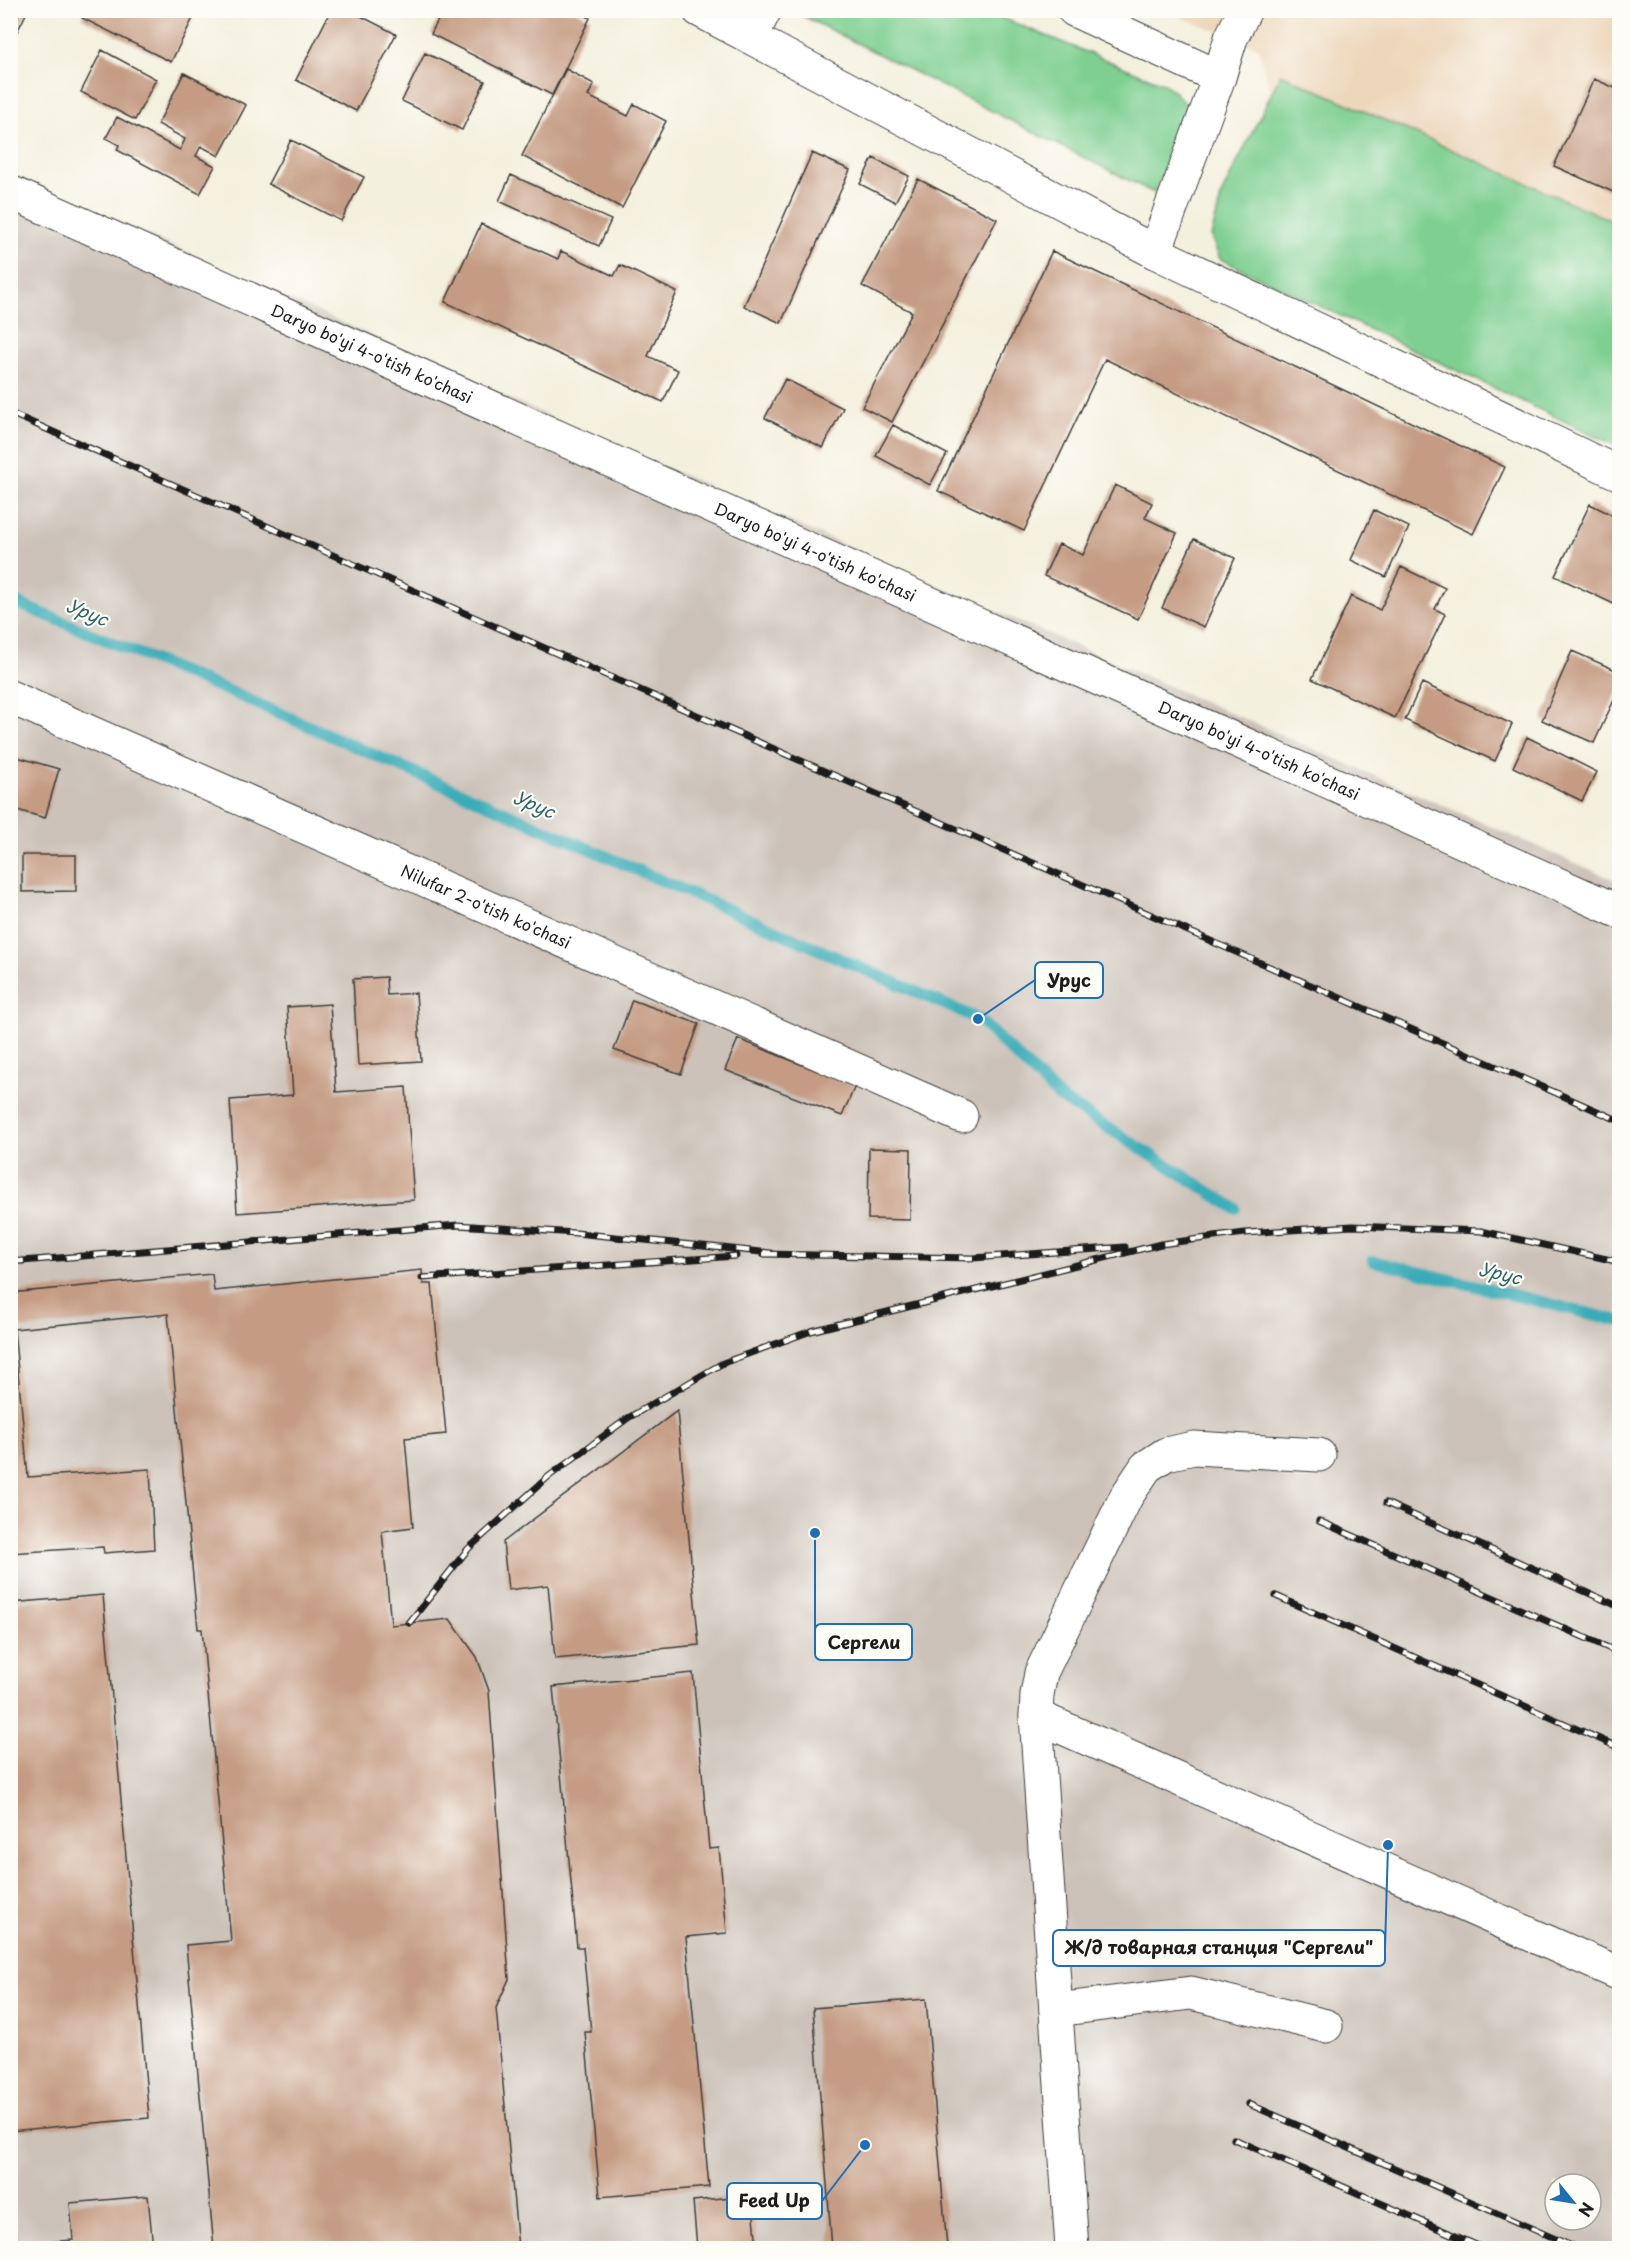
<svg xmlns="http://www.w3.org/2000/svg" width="1630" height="2259" font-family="'Playpen Sans',sans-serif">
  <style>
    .built { fill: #edd7bb }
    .industrial { fill: #ccc2b9; fill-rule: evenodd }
    .green { fill: #7ecf91; stroke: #4d7656; stroke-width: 1.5 }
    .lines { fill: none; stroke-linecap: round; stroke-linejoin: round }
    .stream { stroke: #3bacb7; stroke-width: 12 }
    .building { fill: #c59b83 }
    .minor-casing { stroke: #3c3c39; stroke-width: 35 }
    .minor { stroke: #fff; stroke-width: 33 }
    .rail-casing { stroke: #1c1c1c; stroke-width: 7 }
    .rail { stroke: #fdfcf7; stroke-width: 4.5; stroke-dasharray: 14; stroke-linecap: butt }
    .labels { text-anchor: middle; stroke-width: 4.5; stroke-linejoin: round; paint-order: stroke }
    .street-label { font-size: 16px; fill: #1c1c1c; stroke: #fdfcf7 }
    .water-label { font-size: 18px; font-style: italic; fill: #2c646a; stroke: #fdfcf7 }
    .leader { fill: none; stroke: #1f6fb2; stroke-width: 2 }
    .callout-dot { fill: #1f6fb2; stroke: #fdfcf7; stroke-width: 2 }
    .callout { fill: #fdfcf7; stroke: #1f6fb2; stroke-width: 2 }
    .callout-label { font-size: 18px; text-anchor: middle; font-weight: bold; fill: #1c1c1c }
  </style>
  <rect width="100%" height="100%" fill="#fdfcf7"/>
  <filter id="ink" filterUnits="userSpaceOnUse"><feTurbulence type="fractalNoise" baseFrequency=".0167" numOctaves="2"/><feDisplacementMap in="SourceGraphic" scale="12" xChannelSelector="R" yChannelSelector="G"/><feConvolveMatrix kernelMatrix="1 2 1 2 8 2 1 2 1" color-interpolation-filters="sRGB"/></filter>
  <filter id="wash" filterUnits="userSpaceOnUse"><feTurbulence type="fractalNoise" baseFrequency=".008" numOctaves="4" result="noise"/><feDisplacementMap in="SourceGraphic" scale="24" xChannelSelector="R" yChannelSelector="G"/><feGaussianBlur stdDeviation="1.35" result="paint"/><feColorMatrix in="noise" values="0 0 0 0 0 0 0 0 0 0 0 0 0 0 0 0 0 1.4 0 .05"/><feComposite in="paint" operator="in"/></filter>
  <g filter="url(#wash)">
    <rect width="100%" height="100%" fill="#f4f0de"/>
    <path class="built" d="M1164,11H1619V242L1270,88L1257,47Z"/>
    <path class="industrial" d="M11,173L557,420L1619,882V2248H11ZM1555,2184H1591V2220H1555Z"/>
    <path class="green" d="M791,10L985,11L1165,84C1173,90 1184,99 1186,109C1188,128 1162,174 1154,193Z
      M1281,74L1619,224V447L1220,259L1211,237L1222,193Z"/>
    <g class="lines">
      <path class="stream" d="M10,600L226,690L978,1019L1059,1097L1235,1208
        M1373,1261L1620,1321"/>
    </g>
    <g id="blocks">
      <path class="building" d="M10,10H28L10,46Z
        M86,10H197L171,62L82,18Z
        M331,10H349L396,34L356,111L296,80Z
        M443,10H575L590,18L552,95L431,34Z
        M102,50L156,79L135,120L81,92Z
        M425,53L485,81L462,130L402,101Z
        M566,69L594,84L588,96L628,116L634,104L666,121L622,208L522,156Z
        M184,73L246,105L219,156L201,146L196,156L215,166L200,194L117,150L119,145L106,138L117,117L180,150L185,139L158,124Z
        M1594,79L1620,90V195L1554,166Z
        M291,140L364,177L341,221L268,184Z
        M812,153L850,170L781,323L744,306Z
        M873,158L909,176L895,202L860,184Z
        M511,175L611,220L599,246L499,201Z
        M918,179L997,219L892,422L862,407L912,312L862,286Z
        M481,224L558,259L561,251L614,276L620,265L677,292L648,356L678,370L663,402L445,302Z
        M1052,251L1505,467L1473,534L1105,359L1024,531L938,491Z
        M785,379L843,408L823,448L765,418Z
        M893,425L947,454L930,485L876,456Z
        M1115,485L1152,503L1145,518L1177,533L1138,619L1044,576L1059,544L1083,555Z
        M1590,504L1620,519V607L1555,576Z
        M1374,510L1409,527L1386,577L1351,560Z
        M1194,539L1235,558L1204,627L1162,608Z
        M1401,567L1445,588L1435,609L1445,614L1395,718L1312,679L1351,596L1380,610Z
        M1572,651L1620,672V687L1594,743L1542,720Z
        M1422,683L1512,724L1495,761L1405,720Z
        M1527,737L1597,772L1582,801L1513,767Z
        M10,755L59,769L45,818L10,808Z
        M22,855H76V891L22,892Z
        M386,977L387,995L416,993L421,1061L358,1065L353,979Z
        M632,1000L699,1024L681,1074L614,1050Z
        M330,1004L336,1092L406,1087L414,1200L237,1213L230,1100L293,1095L287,1007Z
        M738,1039L855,1086L842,1116L725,1070Z
        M869,1148L911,1149L910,1220L868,1219Z
        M422,1270L423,1284H432L446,1434L405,1438L413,1527L382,1531L391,1625L450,1619L477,1657L489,1691L509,1979L496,2008L518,2248H214L186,1945L231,1941L202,1629H198L168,1314L14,1329L28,1477L150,1469L154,1549L104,1553L103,1547L10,1553V1293L212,1274L214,1291Z
        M677,1411L699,1645L555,1659L548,1585L508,1590L503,1542Z
        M103,1595L149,2118L10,2131V1603Z
        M693,1673L709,1849L719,1848L727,1933L686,1937L709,2187L600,2197L585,2032H591L583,1947H577L553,1687Z
        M926,1999L947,2248H832L813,2008Z
        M752,2195L757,2248H697L693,2201Z
        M148,2196L153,2248H12L11,2245L73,2240L70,2203Z"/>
    </g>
  </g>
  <g filter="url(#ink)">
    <use href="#blocks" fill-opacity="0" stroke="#3c3c39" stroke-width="1.5"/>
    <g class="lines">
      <defs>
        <g id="minor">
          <path d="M699,10L1155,252L1620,474"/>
          <path d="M1074,10L1219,77L1155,252"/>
          <path d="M751,37L765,10"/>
          <path d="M1219,77L1231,38L1245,10"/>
          <path id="s1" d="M10,192L1620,912"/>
          <path id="s2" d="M10,697L961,1116"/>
          <path d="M1036,1716L1620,1974"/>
          <path d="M1056,2010L1191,1993L1326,2026"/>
          <path d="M1072,2248L1036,1716L1037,1695L1041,1673L1126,1497L1146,1467L1166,1454L1194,1448L1319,1455"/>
        </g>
      </defs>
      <use href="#minor" class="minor-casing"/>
      <use href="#minor" class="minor"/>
      <defs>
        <path id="rail" d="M10,413L1620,1121
          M763,1254L973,1258L1125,1247
          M10,1262L458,1225L576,1233L771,1253
          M422,1278L736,1256
          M1386,1503L1620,1607
          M1319,1521L1620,1653
          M1276,1596L1620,1748
          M409,1623L468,1549L548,1477L628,1418L723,1363L811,1331L1161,1244L1245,1233L1352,1226L1481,1231L1620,1262
          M1249,2104L1576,2248
          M1234,2139L1483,2248"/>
      </defs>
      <use href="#rail" class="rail-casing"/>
      <use href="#rail" class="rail"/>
    </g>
  </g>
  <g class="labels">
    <g class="street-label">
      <text dy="6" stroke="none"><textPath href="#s1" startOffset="396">Daryo bo'yi 4-o'tish ko'chasi</textPath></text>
      <text dy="6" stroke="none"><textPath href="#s1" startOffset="882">Daryo bo'yi 4-o'tish ko'chasi</textPath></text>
      <text dy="6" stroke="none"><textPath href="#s1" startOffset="1368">Daryo bo'yi 4-o'tish ko'chasi</textPath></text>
      <text dy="6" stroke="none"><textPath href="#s2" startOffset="520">Nilufar 2-o'tish ko'chasi</textPath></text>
    </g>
    <g class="water-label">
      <text transform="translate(87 613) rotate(23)" y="6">Урус</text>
      <text transform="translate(534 805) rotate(24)" y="6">Урус</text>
      <text transform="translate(1500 1274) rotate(14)" y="6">Урус</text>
    </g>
  </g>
  <path class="leader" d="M978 1019L1035 980M815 1533L815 1642M1388 1845L1385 1948M865 2145L822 2201"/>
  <g class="callout-dot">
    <circle cx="978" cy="1019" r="6"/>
    <circle cx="815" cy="1533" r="6"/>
    <circle cx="1388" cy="1845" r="6"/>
    <circle cx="865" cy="2145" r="6"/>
  </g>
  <g class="callout">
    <rect x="1035" y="962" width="68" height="36" rx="6"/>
    <rect x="815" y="1624" width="97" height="36" rx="6"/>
    <rect x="1053" y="1930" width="332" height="36" rx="6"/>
    <rect x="727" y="2183" width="95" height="36" rx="6"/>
  </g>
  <g class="callout-label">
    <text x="1069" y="987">Урус</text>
    <text x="864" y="1649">Сергели</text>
    <text x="1219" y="1954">Ж/д товарная станция "Сергели"</text>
    <text x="774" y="2207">Feed Up</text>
  </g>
  <rect width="1630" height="2259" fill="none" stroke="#fdfcf7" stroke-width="36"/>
  <g transform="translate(1573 2202) rotate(120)"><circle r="28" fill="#fdfcf7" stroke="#a3a29f" stroke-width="1.5"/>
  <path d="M0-4.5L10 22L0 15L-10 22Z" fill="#1f6fb2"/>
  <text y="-9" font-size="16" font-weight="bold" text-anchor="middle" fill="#1c1c1c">N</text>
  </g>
</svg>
